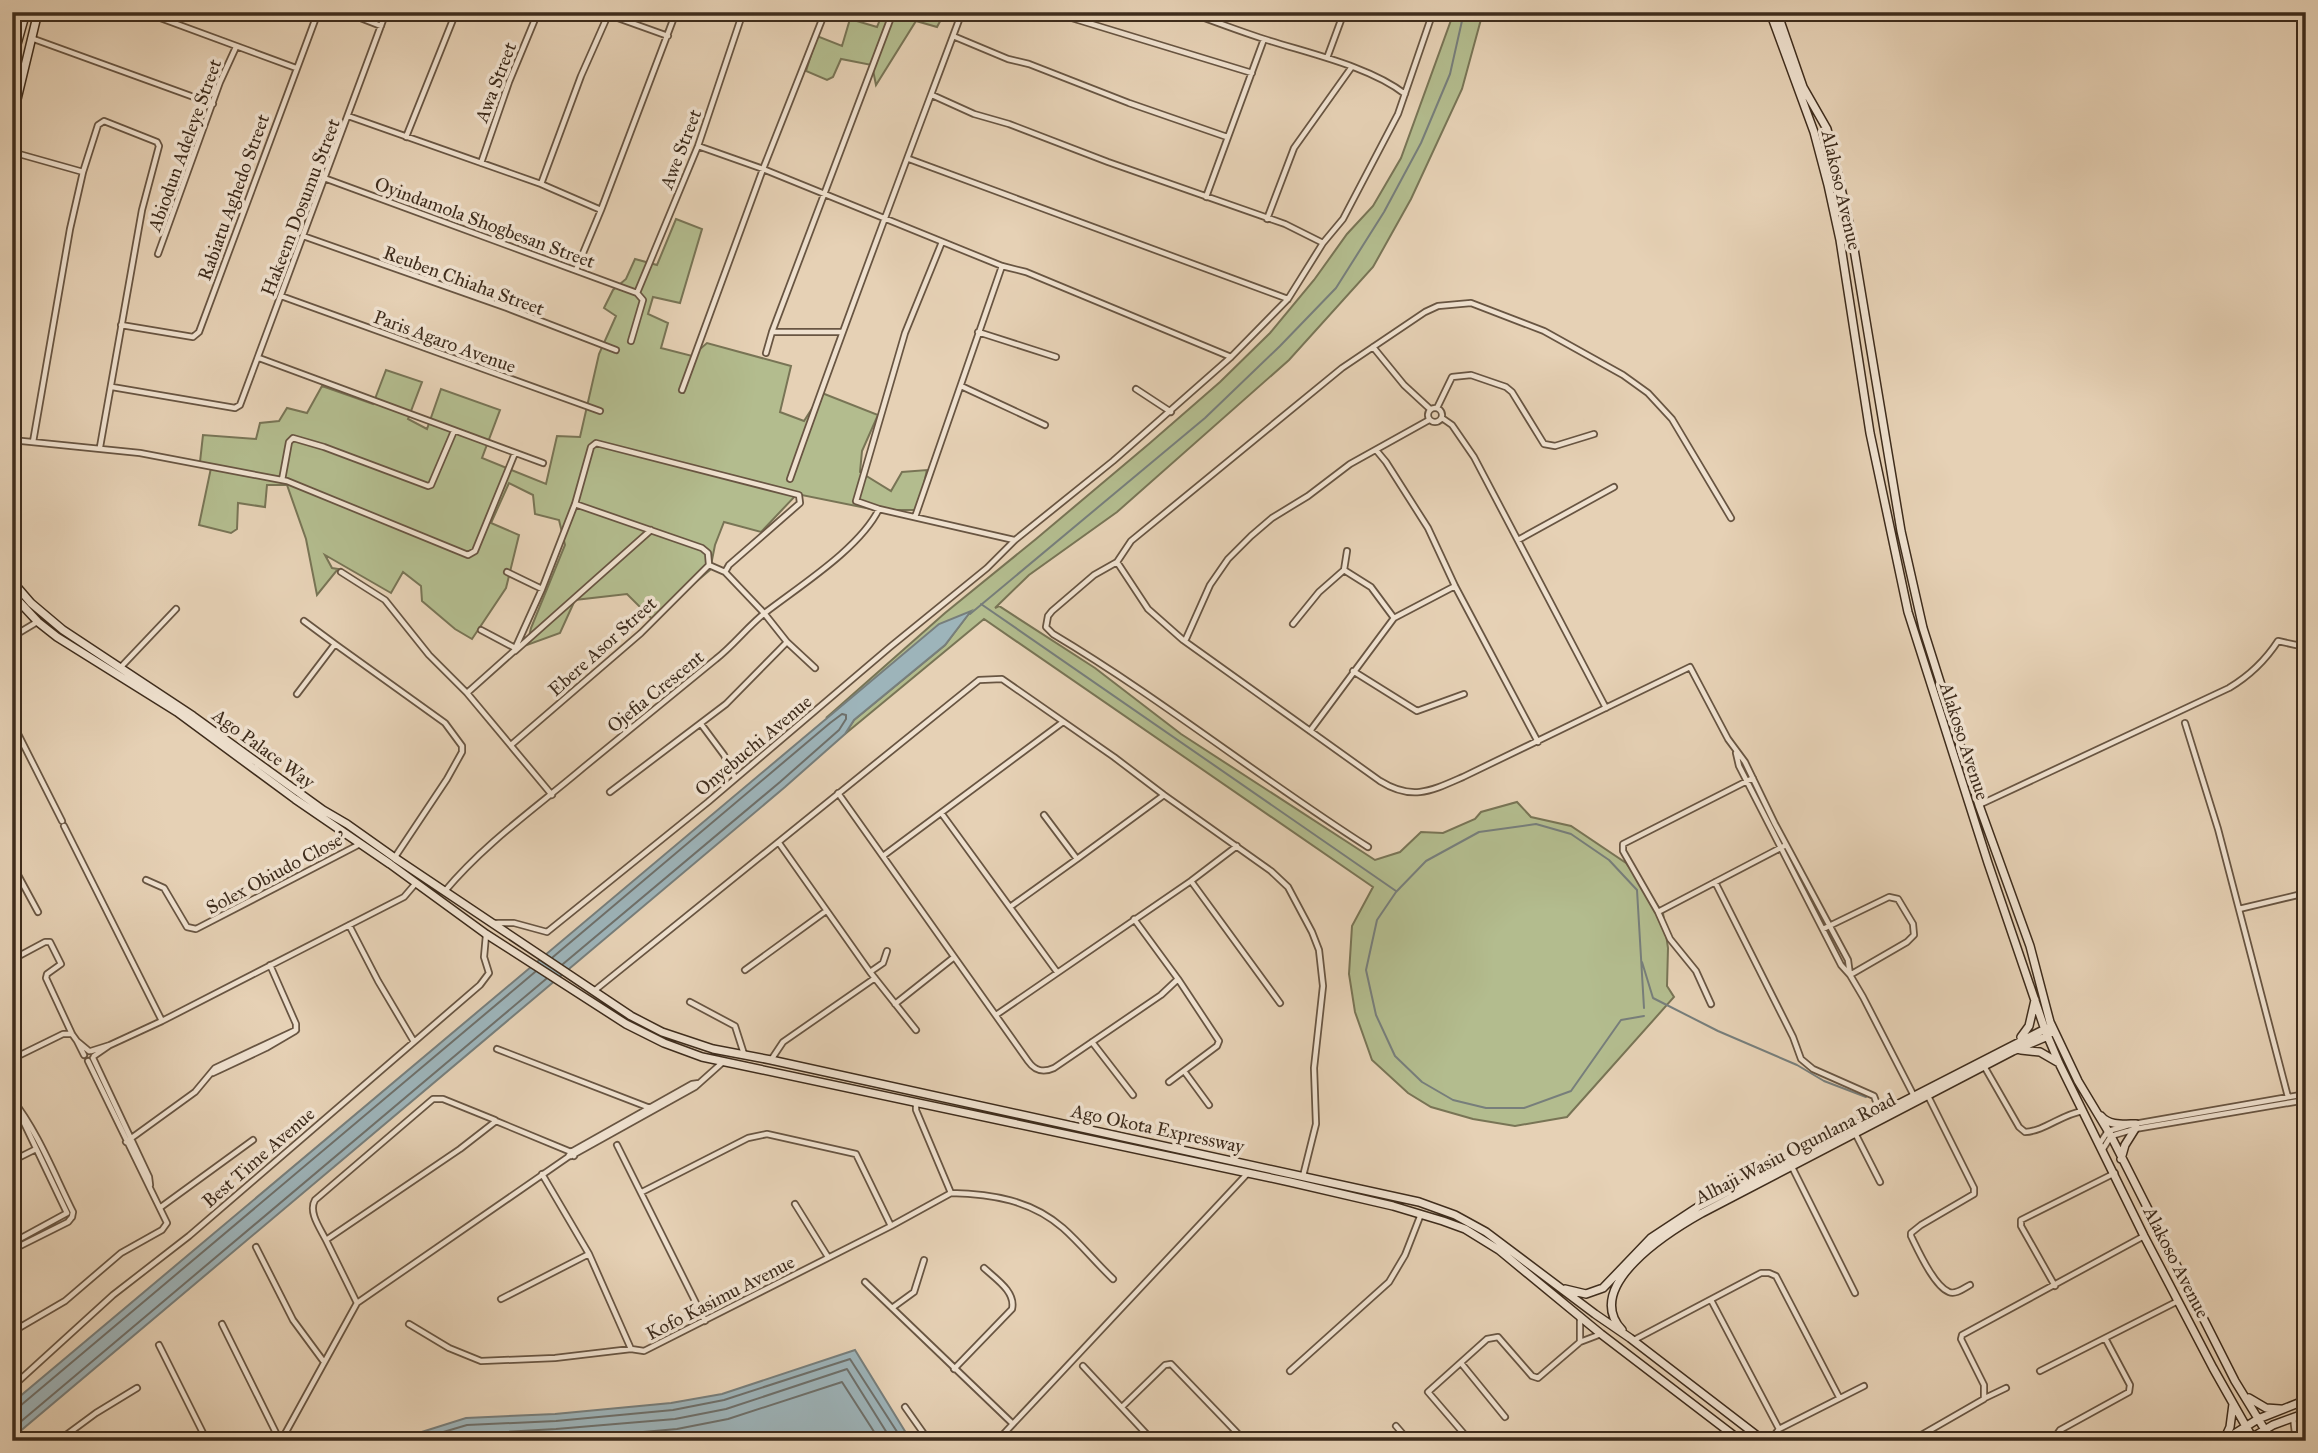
<svg xmlns="http://www.w3.org/2000/svg" width="2318" height="1453" font-family="'IM FELL Great Primer',serif">
  <style>
    .green { fill: #b3bc8e; stroke: #787455; stroke-width: 2 }
    .water { fill: #9db4ba; stroke: #777e7b; stroke-width: 2 }
    .lines { fill: none; stroke-linecap: round; stroke-linejoin: round }
    .shore { stroke: #6e706b; stroke-width: 2 }
    .stream { stroke: #777e7b; stroke-width: 2 }
    .street-casing { stroke: #685542; stroke-width: 8 }
    .secondary-casing { stroke: #3e2c1c; stroke-width: 10 }
    .street { stroke: #efe1cf; stroke-width: 4.5 }
    .secondary { stroke: #efe1cf; stroke-width: 7 }
    .labels { text-anchor: middle; stroke-width: 7; stroke-linejoin: round; paint-order: stroke }
    .street-label { font-size: 19px; fill: #3e2c1c; stroke: #efe1cf }
  </style>
  <rect width="100%" height="100%" fill="#e6d1b5"/>
  <filter id="stains"><feTurbulence type="fractalNoise" baseFrequency=".00286" numOctaves="4"/><feColorMatrix values="0 0 0 0 .2 0 0 0 0 .09 0 0 0 0 .02 0 0 0 .5 -.17"/></filter>
  <radialGradient id="worn" r=".72"><stop offset=".6" stop-color="#630" stop-opacity="0"/><stop offset="1" stop-color="#630" stop-opacity=".3"/></radialGradient>
  <path class="green" d="M883,12H945L937,27L916,21L876,85L872,65L841,59L833,77L827,80L806,71L817,36L842,46L850,19L877,27Z
    M1454,12H1483L1462,89L1411,199L1373,267L1289,360L1117,512L1029,575L995,608L999,606L1095,668L1181,734L1375,860L1400,852L1421,832L1443,833L1475,819L1481,812L1517,802L1531,817L1571,826L1626,863L1663,913L1668,948L1667,986L1674,997L1567,1117L1515,1126L1473,1119L1431,1107L1408,1093L1372,1060L1355,1012L1349,974L1352,926L1373,887L984,619L845,734L854,720L945,645L970,612L826,718L945,613L1036,539L1150,443L1220,382L1270,333L1314,280L1347,234L1373,206L1401,158Z
    M676,219L702,229L680,303L653,297L648,314L668,323L661,348L692,356L707,343L791,366L780,412L804,421L822,393L878,415L862,451L860,472L891,491L902,472L927,470L918,510H876L797,494L761,532L724,522L715,545L710,570L652,619L627,594L575,600L560,633L527,645L531,628L565,545L559,520L535,514L533,495L509,483L491,523L519,535L506,588L472,639L455,629L422,601L421,586L403,572L391,593L325,555L332,568L338,569L317,595L306,539L287,485H267L265,507L238,503L237,529L231,533L199,525L211,468L200,462L203,435L256,439L260,423L279,421L287,408L307,413L322,386L373,404L386,370L422,382L408,419L427,429L441,389L500,410L482,458L546,484L557,436L580,437L599,354L616,316L604,308L613,290L626,279L635,259L657,265Z"/>
  <path class="water" d="M971,611L945,645L854,720L845,734L785,787L12,1438V1403L939,624Z
    M855,1350L911,1441H393L466,1418L555,1414L671,1403L722,1394Z"/>
  <g class="lines">
    <path class="shore" d="M553,957L830,723L842,714L846,715V719L839,730L780,782L563,964
      M12,1408L20,1406L535,972
      M12,1429L546,979
      M413,1441L467,1425L556,1421L673,1410L724,1400L850,1359L903,1441
      M445,1441L469,1434L556,1429L675,1419L726,1409L847,1369L892,1441
      M541,1441L677,1429L728,1419L842,1382L880,1441"/>
    <path class="stream" d="M981,604L1396,891
      M970,614L1205,418L1280,346L1336,288L1384,212L1421,143L1450,74L1464,12
      M1642,962L1653,998L1718,1031L1797,1065L1824,1081L1866,1097
      M1644,1016L1621,1020L1571,1091L1524,1108H1486L1453,1100L1422,1082L1395,1056L1376,1015L1366,970L1377,920L1396,892L1426,861L1479,832L1536,824L1571,834L1609,860L1637,890L1644,1008"/>
    <defs>
      <path id="street" d="M144,12L296,68
        M345,12L381,26
        M601,12L668,36
        M1052,12L1252,73
        M1188,12C1213,21 1239,31 1264,39C1307,53 1369,66 1405,94
        M1366,12L1382,17
        M953,36L1008,59L1029,64L1129,103L1227,137
        M31,38L213,104
        M1327,58L1344,12
        M932,95L974,114L1009,124L1108,162L1285,224L1323,243
        M348,116L541,184L601,210
        M406,137L456,12
        M698,146L763,169L1002,266L1026,272L1231,357
        M12,152L83,172
        M909,159L1288,299
        M481,163L509,82L538,12
        M324,178L637,293L643,300L631,341
        M541,184L581,76L608,15
        M1206,197L1264,39
        M1267,219L1294,148L1351,68
        M303,236L507,308L616,350
        M942,242L905,333L856,501L879,509L1014,540
        M158,254L220,82L236,47
        M576,270L601,210L676,12
        M637,293L698,146L743,12
        M281,296L600,411
        M121,325L193,337L199,332L318,12
        M772,332L893,12
        M978,332L1056,357
        M1373,347L1404,385L1430,409
        M766,353L772,332H841
        M259,358L543,463
        M961,386L1045,425
        M112,387L235,408L240,405L386,12
        M1136,389L1171,412
        M682,390L763,169L825,12
        M1428 415a7 7 0 1 1 14 0a7 7 0 1 1-14 0Z
        M1437,408L1452,377L1471,375L1506,387L1512,392L1544,444L1555,446L1594,434
        M1442,418L1452,425L1474,457L1606,708
        M12,440L140,453L287,481L468,555L475,551L515,453
        M33,442L70,229L83,172L98,125L104,121L157,142L159,146L142,210L100,447
        M1376,450L1386,462L1428,528L1455,586L1538,742
        M790,479C845,322 904,167 962,12
        M282,480L289,442L293,438L324,447L428,486L431,485L454,431
        M575,504L702,548L708,553L709,565L725,572L764,613L787,642L815,668
        M915,517L1002,266
        M1518,540L1614,487
        M1117,562L1148,609L1183,640L1380,781C1412,801 1431,791 1463,777L1690,667L1728,739L1745,762L1775,824L1848,960L1850,975
        M1344,570L1371,587L1394,618
        M341,572L385,600L429,655L467,693L552,795
        M507,572L542,589
        M1293,624L1319,592L1344,570L1347,551
        M481,630L515,648
        M12,637L37,622
        M1185,641L1210,585L1228,559L1251,536L1272,518L1308,496L1350,464L1429,420
        M335,644L445,723L462,746V752L447,779L395,857
        M515,651L651,530
        M120,668L176,609
        M1353,671L1417,711L1464,694
        M467,693L514,651L542,589L575,504L591,447L596,443L799,495L800,503L729,565L725,572
        M297,694L335,644L304,621
        M12,722L62,821
        M2185,723L2218,829L2288,1097
        M701,724L724,755L735,778
        M1310,731L1394,618L1455,586
        M511,745L641,633L709,565
        M1736,753L1739,766L1841,965L1850,975L1863,997L1914,1096
        M610,792L726,704L787,642
        M838,793L1028,1061C1035,1071 1043,1073 1054,1068L1161,995L1178,979L1134,919
        M1979,805L2229,688C2249,676 2265,661 2278,641L2296,645L2306,643
        M942,814L1057,972
        M1044,815L1077,859L1164,795
        M64,826L162,1021
        M779,843L870,972L916,1030
        M1368,847C1261,779 1162,699 1053,634L1046,627L1048,616L1052,611L1094,575L1117,562L1131,541L1342,368L1425,312L1438,306L1471,303L1544,331L1623,375L1648,393L1672,419L1731,518
        M883,856L1063,722
        M12,864L38,912
        M146,880L164,888L187,927L196,929L360,844
        M1191,881L1280,1003
        M1715,882L1793,1037L1801,1059L1813,1069L1874,1096L1880,1112
        M445,891C485,843 537,807 584,767C628,731 672,695 716,659C734,645 748,626 766,612C801,585 860,548 879,509
        M1010,907L1077,859
        M2239,909L2306,893
        M1658,912L1623,851V844L1753,778
        M494,923H514L547,932L708,802L890,647L987,568L1015,540L1113,461L1231,357L1288,299L1323,243L1343,219L1398,114L1433,12
        M349,925L378,981L413,1040
        M1823,929L1889,897L1898,899L1913,924L1914,935L1907,942L1850,975
        M17,957L45,942H50L61,964L47,974L46,978L72,1034L77,1041
        M270,965L296,1024V1030
        M745,970L826,911
        M870,972L883,963L887,951
        M594,991L979,680L1002,679L1114,757L1164,795L1271,871L1288,887L1312,932L1319,950L1323,986L1314,1068L1316,1124L1303,1176
        M690,1002L735,1026L744,1054
        M895,1004L953,958
        M1711,1004L1696,971L1670,939L1658,912L1786,845
        M996,1015L1191,881L1237,846
        M1092,1042L1133,1095
        M110,1045L162,1021L404,897L416,883
        M497,1049L650,1108
        M91,1051L110,1045L94,1056
        M84,1055L77,1041L89,1051
        M93,1058L149,1177L150,1185
        M12,1059L63,1034H72
        M771,1060L783,1042L875,978
        M1984,1066L2019,1127L2025,1132C2045,1131 2062,1114 2083,1111
        M1184,1071L1209,1105
        M213,1073L266,1048L295,1031
        M1169,1082L1217,1046L1219,1041L1178,979
        M1928,1096L1974,1188V1194L1921,1225L1911,1233V1236C1918,1250 1934,1286 1949,1292C1956,1295 1964,1288 1970,1285
        M12,1099C38,1132 54,1174 73,1212L72,1217
        M14,1102L67,1213
        M916,1102V1110L951,1193C992,1194 1031,1200 1063,1228C1081,1244 1096,1263 1113,1279
        M2134,1124L2306,1094
        M1854,1131L1880,1182
        M126,1142L195,1092L215,1068L296,1030
        M2100,1143L2108,1131L2126,1126
        M617,1145L705,1321
        M2103,1149L2111,1136L2135,1129L2306,1100
        M571,1156L695,1087L723,1062
        M12,1161L36,1149
        M1792,1167L1855,1293
        M542,1174L589,1254L631,1349
        M642,1192L748,1138L767,1134L856,1154L891,1226
        M795,1204L828,1257
        M161,1207L253,1140
        M326,1240C320,1228 308,1212 315,1200L433,1099H443L495,1120
        M12,1243L67,1213
        M256,1247L293,1320L324,1362
        M12,1250L68,1222L72,1217
        M865,1282L1013,1424
        M2055,1286L2021,1226V1220L2115,1173
        M501,1299L589,1254
        M1711,1300L1779,1429
        M357,1303L326,1240L460,1149L496,1121L571,1152L574,1156
        M892,1308L914,1292L924,1260
        M1580,1318V1342
        M222,1324L280,1441
        M409,1324L449,1348L481,1361L555,1358L631,1349L644,1351L891,1226L951,1193
        M12,1332L65,1301L121,1253L162,1230L167,1223L88,1061
        M1634,1340L1761,1273H1769L1776,1276L1839,1397
        M159,1345L207,1441
        M1461,1363L1505,1417
        M1083,1366L1153,1441
        M954,1369L1012,1309C1016,1292 996,1279 984,1268
        M1290,1371L1389,1282L1405,1255L1421,1214
        M2040,1371L2178,1301
        M12,1387L113,1295L189,1236L480,985L489,973L484,957L486,935
        M1985,1398L2006,1388
        M905,1407L929,1441
        M1122,1407L1165,1365L1171,1364L1245,1441
        M2293,1417L2296,1441
        M1396,1426L1409,1441
        M58,1441L96,1413L137,1388
        M281,1441L357,1303L568,1157L571,1152L692,1084L699,1083
        M997,1441L1247,1174
        M1458,1441L1465,1435L1428,1392L1487,1339L1498,1337L1532,1376L1538,1378L1580,1342L1601,1334
        M1770,1441L1779,1429L1864,1386
        M1911,1441L1984,1399V1385L1961,1339L1962,1335L2144,1236
        M2052,1441L2060,1430L2129,1392L2130,1385L2105,1338"/>
      <path id="secondary" d="M1770,12L1814,132L1828,185L1840,240L1870,433L1908,612L1988,863L2045,1030L2059,1063L2144,1236L2213,1368L2252,1437
        M1777,12L1803,87L1827,129L1851,231L1901,531L1923,628L1979,805L2030,946L2050,1022L2078,1081L2111,1136L2235,1381L2265,1430
        M12,62L26,12
        M12,120L38,12
        M12,581L31,603L63,630L193,716L323,810L347,824L395,858L631,1016L662,1032L713,1049L771,1060L1419,1202L1455,1215L1486,1232L1595,1314L1630,1338L1764,1441
        M12,594L38,622L57,637L177,712L295,799L390,864L486,934L626,1024L664,1043L702,1057L1290,1182L1393,1206L1443,1221L1465,1229L1499,1250L1601,1334L1741,1441
        M2021,1037L2029,1026L2035,1000
        M2021,1050L2040,1052L2059,1063
        M2101,1116C2109,1126 2124,1124 2136,1124
        M2121,1159L2125,1145L2135,1129
        M1565,1289L1586,1294L1603,1288L1651,1238L1698,1207L2047,1028
        M1622,1330C1581,1286 1670,1231 1702,1213L2013,1051L2048,1036L2050,1032
        M2249,1398L2266,1408L2280,1409
        M2224,1440L2230,1427L2233,1404
        M2223,1441L2258,1419L2306,1400
        M2246,1441L2273,1425L2306,1413"/>
    </defs>
    <use href="#street" class="street-casing"/>
    <use href="#secondary" class="secondary-casing"/>
    <use href="#street" class="street"/>
    <use href="#secondary" class="secondary"/>
  </g>
  <g class="labels">
    <g class="street-label">
      <text transform="translate(495 82) rotate(-69)" y="7">Awa Street</text>
      <text transform="translate(184 145) rotate(-70)" y="7">Abiodun Adeleye Street</text>
      <text transform="translate(680 149) rotate(-69)" y="7">Awe Street</text>
      <text transform="translate(1842 190) rotate(77)" y="7">Alakoso Avenue</text>
      <text transform="translate(233 197) rotate(-70)" y="7">Rabiatu Aghedo Street</text>
      <text transform="translate(300 207) rotate(-69)" y="7">Hakeem Dosumu Street</text>
      <text transform="translate(485 222) rotate(20)" y="7">Oyindamola Shogbesan Street</text>
      <text transform="translate(464 280) rotate(20)" y="7">Reuben Chiaha Street</text>
      <text transform="translate(445 341) rotate(20)" y="7">Paris Agaro Avenue</text>
      <text transform="translate(602 646) rotate(-42)" y="7">Ebere Asor Street</text>
      <text transform="translate(655 691) rotate(-39)" y="7">Ojefia Crescent</text>
      <text transform="translate(1965 741) rotate(72)" y="7">Alakoso Avenue</text>
      <text transform="translate(753 745) rotate(-40)" y="7">Onyebuchi Avenue</text>
      <text transform="translate(264 748) rotate(36)" y="7">Ago Palace Way</text>
      <text transform="translate(276 872) rotate(-28)" y="7">Solex Obiudo Close'</text>
      <text transform="translate(1158 1128) rotate(12)" y="7">Ago Okota Expressway</text>
      <text transform="translate(1795 1148) rotate(-27)" y="7">Alhaji Wasiu Ogunlana Road</text>
      <text transform="translate(258 1157) rotate(-41)" y="7">Best Time Avenue</text>
      <text transform="translate(2177 1262) rotate(63)" y="7">Alakoso Avenue</text>
      <text transform="translate(720 1297) rotate(-27)" y="7">Kofo Kasimu Avenue</text>
    </g>
  </g>
  <rect width="2318" height="1453" fill="none" stroke="#e6d1b5" stroke-width="42"/>
  <rect x="14" y="14" width="2290" height="1425" fill="none" stroke="#3e2c1c" stroke-width="3.5"/>
  <rect x="21" y="21" width="2276" height="1411" fill="none" stroke="#3e2c1c" stroke-width="2"/>
  <rect width="100%" height="100%" filter="url(#stains)"/>
  <rect width="100%" height="100%" fill="url(#worn)"/>
</svg>
